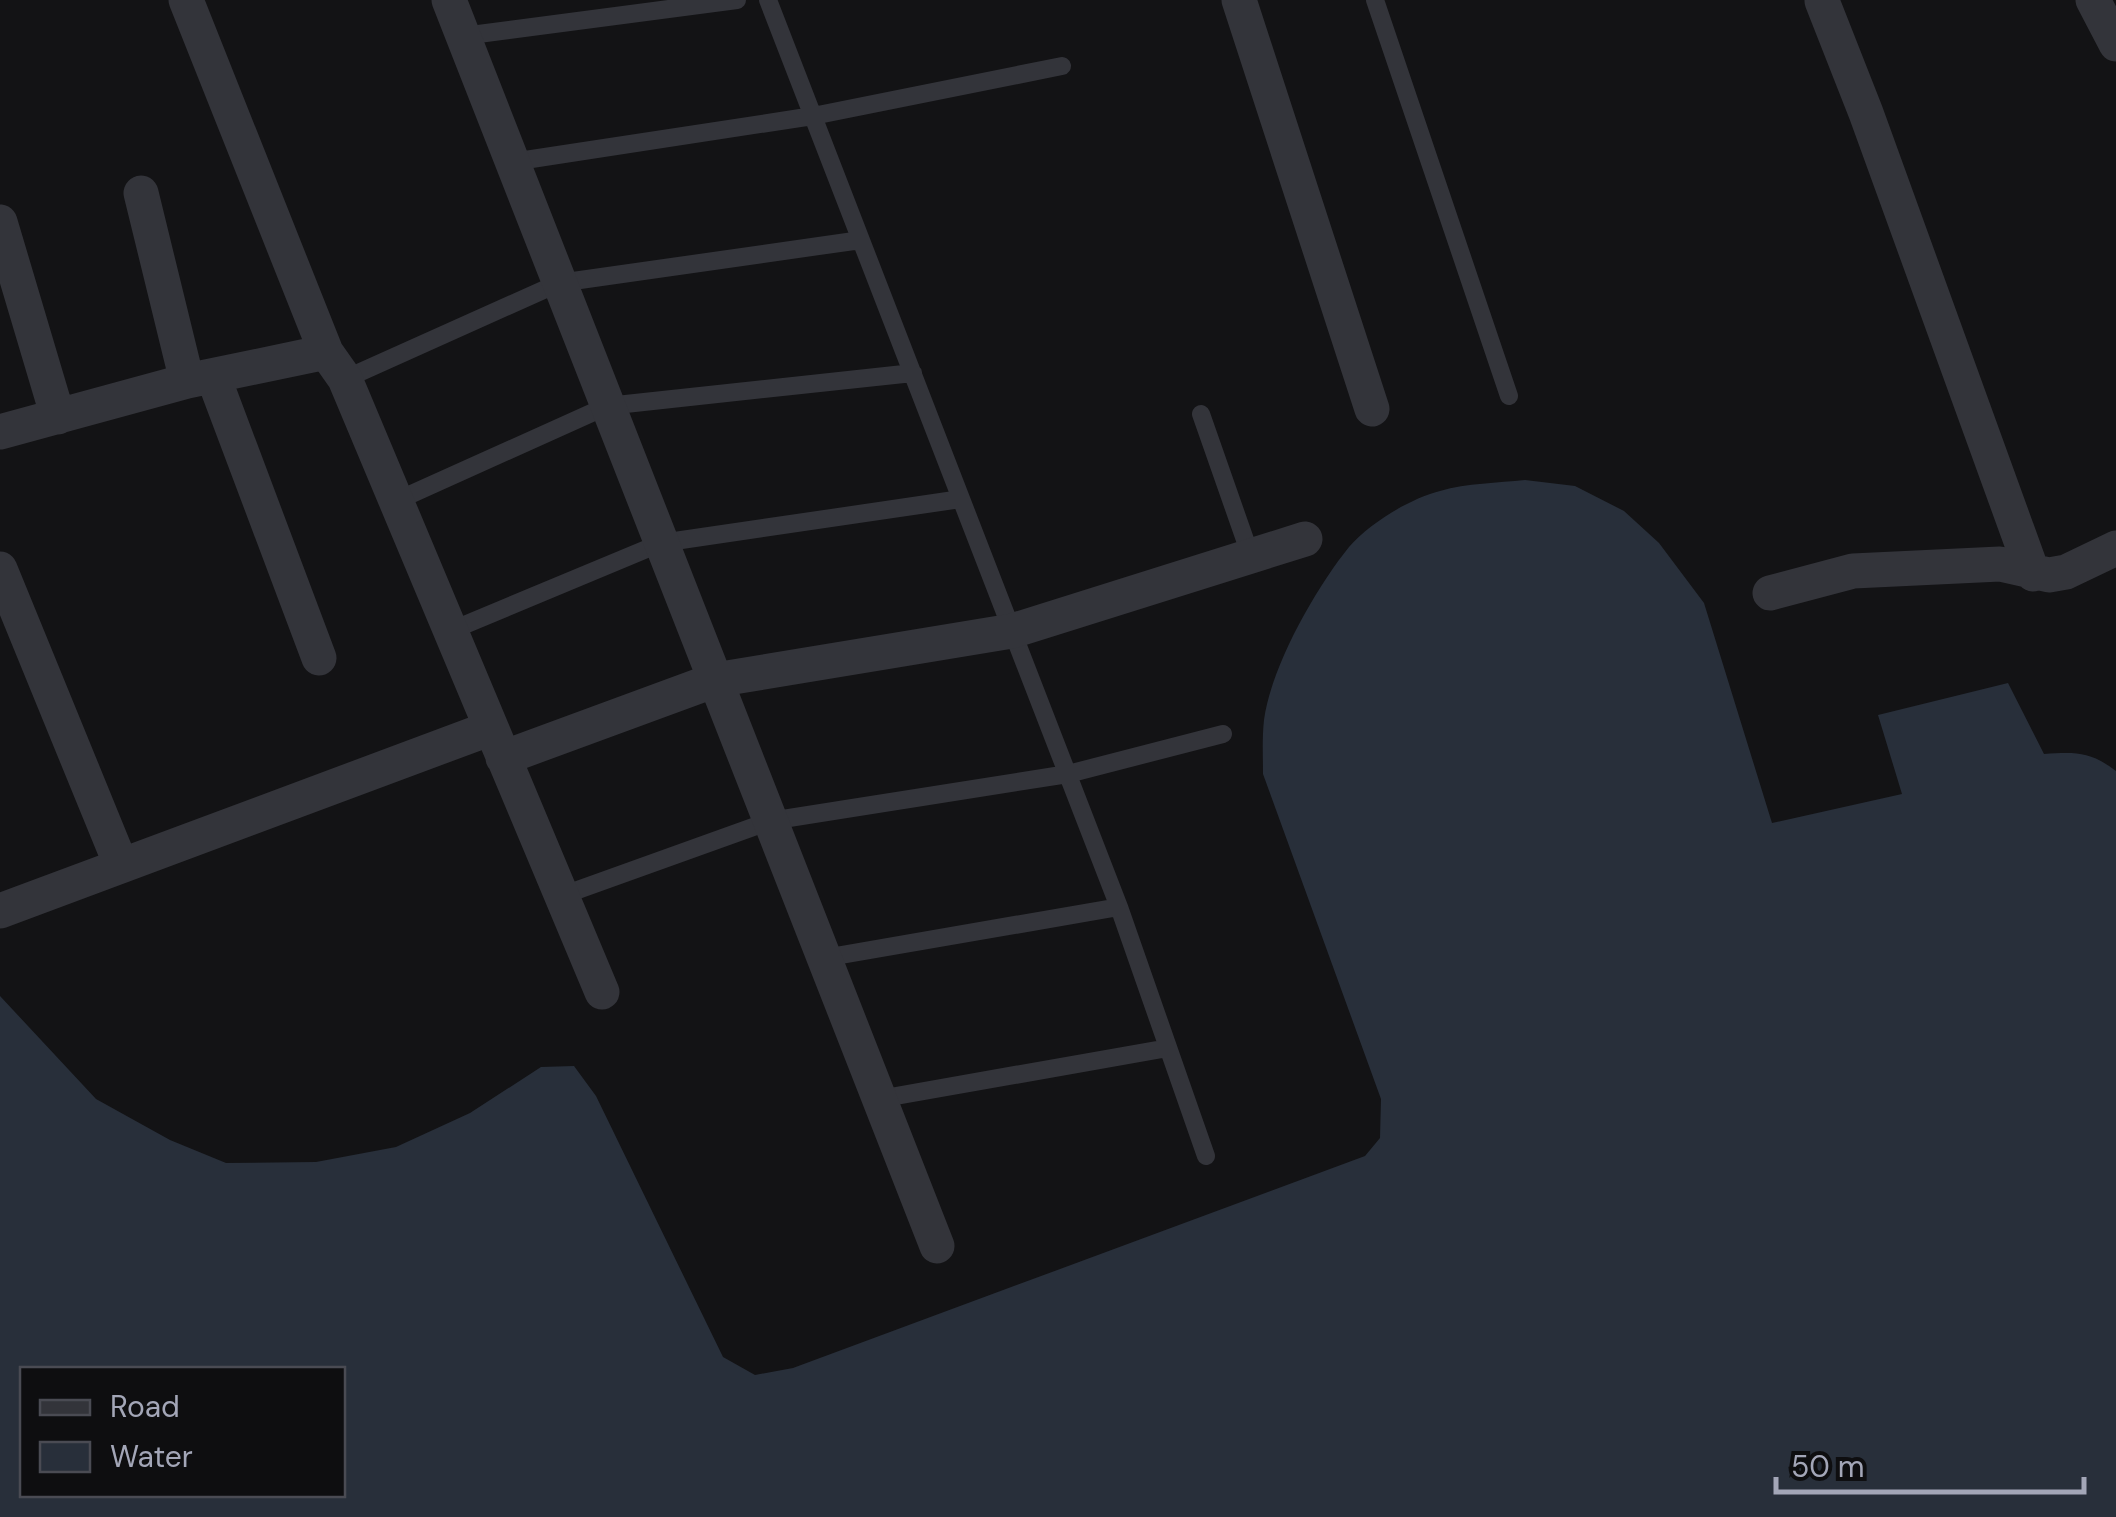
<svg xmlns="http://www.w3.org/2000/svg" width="2116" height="1517" font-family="'DM Sans',sans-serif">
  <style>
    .water { fill: #282f3a; fill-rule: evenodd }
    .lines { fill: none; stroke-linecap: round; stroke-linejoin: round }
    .lane { stroke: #33343a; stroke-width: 18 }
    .street { stroke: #33343a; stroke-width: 35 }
  </style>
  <rect width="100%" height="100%" fill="#131315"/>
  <path class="water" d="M1525,480L1575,486L1624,511L1659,543L1704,603L1772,823L1902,794L1878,715L2008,683L2044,754C2075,752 2090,751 2116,771V1517H0V996L96,1099L170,1140L226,1163L316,1162L396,1147L470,1113L541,1067L574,1066L596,1096L723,1357L755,1375L793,1368L1365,1156L1380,1138L1381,1099L1263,774C1263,756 1262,738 1264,720C1271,667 1315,589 1349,547C1370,523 1409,499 1440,491C1467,483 1498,483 1525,480ZM22,1370H342V1494H22Z"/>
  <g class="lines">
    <path class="lane" d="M768,0L1119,907L1206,1156
      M1375,0L1509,396
      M463,36L737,0
      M512,162L813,116L1062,66
      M345,379L559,283L861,240
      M1201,414L1250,554
      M396,501L607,406L913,373
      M450,631L661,543L961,499
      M561,896L770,821L1068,774L1223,734
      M824,958L1119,907
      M879,1099L1168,1048"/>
    <path class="street" d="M186,0L326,352L345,379L602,992
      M449,0L937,1246
      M1239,0L1372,409
      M2093,0L2116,44
      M1822,1L1866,113L2033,574
      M141,193L187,381
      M0,222L58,417
      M213,376L319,658
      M0,432L187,381L326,352
      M0,569L121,865
      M1770,593L1853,571L2000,564L2049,575L2066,572L2116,548
      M503,758L715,680L1012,631L1305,539
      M0,911L491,728"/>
  </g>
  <rect x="20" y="1367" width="325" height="130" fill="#0e0e10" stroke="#4a4b53" stroke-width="2.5"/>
  <rect x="40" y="1400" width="50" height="15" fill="#33343a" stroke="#4a4b53" stroke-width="2.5"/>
  <text x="110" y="1417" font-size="30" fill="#a3a6b7">Road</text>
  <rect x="40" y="1442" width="50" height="30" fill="#282f3a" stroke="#4a4b53" stroke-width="2.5"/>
  <text x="110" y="1467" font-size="30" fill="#a3a6b7">Water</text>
  <path d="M1776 1477v15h308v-15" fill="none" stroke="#a3a6b7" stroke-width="5"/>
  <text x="1791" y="1477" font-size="30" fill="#a3a6b7" stroke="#0e0e10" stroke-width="8" paint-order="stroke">50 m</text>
</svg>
